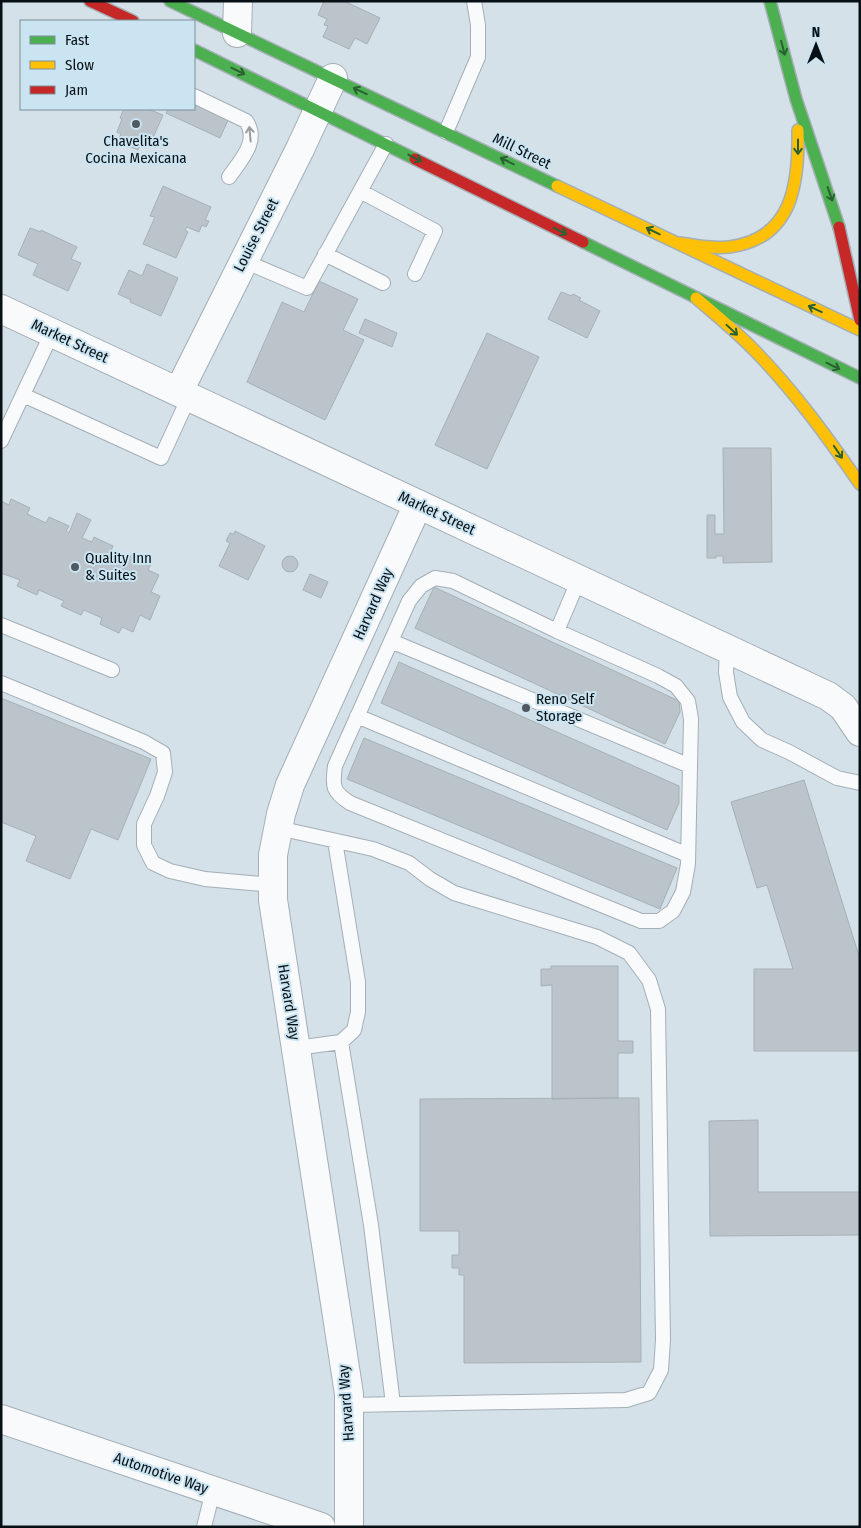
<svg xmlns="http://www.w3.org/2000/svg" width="861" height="1528" font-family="'Fira Sans Condensed',sans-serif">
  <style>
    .building { fill: #bac4ca; stroke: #a6b0b6 }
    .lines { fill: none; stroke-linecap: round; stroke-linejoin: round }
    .lane-casing { stroke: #a4aeb5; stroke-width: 16 }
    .street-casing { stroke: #a4aeb5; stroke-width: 30 }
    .fast-casing { stroke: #a4aeb5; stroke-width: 14 }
    .slow-casing { stroke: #a4aeb5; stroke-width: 14 }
    .jam-casing { stroke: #a4aeb5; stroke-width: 14 }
    .lane { stroke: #f9fafc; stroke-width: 14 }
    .street { stroke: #f9fafc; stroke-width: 28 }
    .fast { stroke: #4caf50; stroke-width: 11 }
    .slow { stroke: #ffc107; stroke-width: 11 }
    .jam { stroke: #c62828; stroke-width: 11 }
    .oneway { stroke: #2a6032 }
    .oneway2 { stroke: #989c9f }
    .poi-dot { fill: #4f595f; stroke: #cbe4f2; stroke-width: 2 }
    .labels { text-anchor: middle; stroke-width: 4; stroke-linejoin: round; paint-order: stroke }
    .poi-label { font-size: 15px; fill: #071014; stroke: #cbe4f2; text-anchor: start }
    .street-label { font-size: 15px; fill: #071014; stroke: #cbe4f2 }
  </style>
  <rect width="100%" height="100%" fill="#d4e1e9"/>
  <path class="building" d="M324,1H344L380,18L367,44L355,38L349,49L323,37L328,26L324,25L327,19L318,15Z
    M194,100L229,118L220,138L166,113L168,109H194Z
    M124,109H148L163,115L149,147L141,143L138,150L117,141L121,134L117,132L122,119L120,118Z
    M163,186L211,207L205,220L209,221L206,227L202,225L199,232L187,227L185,230L188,232L176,258L143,244L155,217L150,216Z
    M30,228L41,232V230L77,247L71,259L81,263L68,291L33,275L38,264L18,255Z
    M147,264L178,278L161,316L130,302L131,300L118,294L129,270L142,276Z
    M319,281L358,299L343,330L364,340L325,420L247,382L282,302L304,312Z
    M561,292L572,296L573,294L581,298L579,300L600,311L587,338L548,319Z
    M365,319L397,333L392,347L359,333Z
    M487,333L539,357L487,469L435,445Z
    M723,448H771L772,562L723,563V556H716V558H707V515H715V534H724Z
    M11,499L30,508L27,514L46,523L49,517L69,526L66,531L69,533L77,513L91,520L82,538L92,542L94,537L113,546L110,553L128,561L131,555L151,564L148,570L159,575L151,592L160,596L150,620L140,615L133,632L122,627L119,633L100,624L102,618L84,610L81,615L61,606L64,601L39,590L37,595L17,586L20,580L1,573V501L9,505Z
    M235,531L265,546L248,580L219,566L230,543L226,541L230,533L234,534Z
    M282 564a8 8 0 1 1 16 0a8 8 0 1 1-16 0Z
    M310,574L328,582L321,598L303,590Z
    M434,587L679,701L680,712L665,744L415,628Z
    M399,662L679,786V803L667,830L381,703Z
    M1,698L151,759L118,840L91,829L70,879L26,861L36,836L1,822Z
    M364,738L677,868L660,909L347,779Z
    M804,780L860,959V1051H754V969H793L767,885L757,888L731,802Z
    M551,966H618V1041H633V1053H618V1098L552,1099V985L541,986V969H551Z
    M618,1098H639L641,1362L464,1363V1275H459V1268H452V1255H459V1231H420V1099Z
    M758,1120V1192H860V1235L710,1236L709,1121Z"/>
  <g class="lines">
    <defs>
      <path id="lane" d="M194,96L246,121C260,141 240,161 229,177
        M446,132L478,57V25L474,1
        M360,191L435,231L415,274
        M325,254L383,283
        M244,261L307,288L386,144
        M23,395L161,458L189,397
        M1,441L52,333
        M1,625L112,670
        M557,631L658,676L676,686L688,701L691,719L688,864L683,892L673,911L659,921H641L350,803C333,792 332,787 335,766L409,601L421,586L435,578L453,581L557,631L579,579
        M391,641L690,766
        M727,648L726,672L730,697L743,722L762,740L789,752L837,778L860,783
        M1,683L144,742L163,753L165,772L157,796L144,824V845L153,863L170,871L205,879L273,885
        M357,716L688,855
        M278,828L373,849L409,863L430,879L454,893L597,937L629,953L649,980L658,1009L663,1340L661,1370L649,1393L626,1400L349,1405
        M335,841L358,982V1012L354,1030L341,1042
        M296,1048L341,1042L371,1225L393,1404
        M204,1527L213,1491"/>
      <path id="street" d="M237,33L238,1
        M1,309L828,696L843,707L860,732
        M179,391L300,149L333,78
        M1,1419L321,1527
        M349,1527V1394L273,900V855L281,814L290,785L418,504"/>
      <path id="fast" d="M170,1L557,186
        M770,1L796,99L839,227
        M194,50L415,159
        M583,242L860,378"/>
      <path id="slow" d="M557,186L860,330
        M679,243C695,245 712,249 729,247C793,239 799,183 798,130
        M696,298C716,315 737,332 756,352C795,392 828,438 860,484"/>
      <path id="jam" d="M90,1L133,21
        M415,159L583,242
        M839,227L860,320"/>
    </defs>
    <use href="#lane" class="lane-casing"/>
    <use href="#street" class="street-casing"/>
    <use href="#fast" class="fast-casing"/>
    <use href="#slow" class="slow-casing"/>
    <use href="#jam" class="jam-casing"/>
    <use href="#lane" class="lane"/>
    <use href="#street" class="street"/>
    <use href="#fast" class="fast"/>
    <use href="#slow" class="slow"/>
    <use href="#jam" class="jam"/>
  </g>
  <defs><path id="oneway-shaft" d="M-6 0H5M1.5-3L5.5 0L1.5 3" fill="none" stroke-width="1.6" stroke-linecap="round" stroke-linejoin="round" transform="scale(1.25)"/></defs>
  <g class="oneway">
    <use href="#oneway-shaft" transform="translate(783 48) rotate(75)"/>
    <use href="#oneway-shaft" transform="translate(238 71) rotate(26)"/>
    <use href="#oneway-shaft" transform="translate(360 91) rotate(-155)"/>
    <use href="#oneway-shaft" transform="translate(798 147) rotate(90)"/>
    <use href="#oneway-shaft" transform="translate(415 158) rotate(27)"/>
    <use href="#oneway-shaft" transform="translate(507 161) rotate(-154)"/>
    <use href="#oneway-shaft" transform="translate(830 194) rotate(71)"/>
    <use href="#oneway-shaft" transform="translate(560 231) rotate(26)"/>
    <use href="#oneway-shaft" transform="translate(653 231) rotate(-154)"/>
    <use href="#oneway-shaft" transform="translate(815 309) rotate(-155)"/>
    <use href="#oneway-shaft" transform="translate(732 330) rotate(43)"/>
    <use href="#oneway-shaft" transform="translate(833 366) rotate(26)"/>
    <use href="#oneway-shaft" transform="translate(838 452) rotate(56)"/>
  </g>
  <use class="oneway2" href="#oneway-shaft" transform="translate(250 134) rotate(-95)"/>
  <g class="poi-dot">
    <circle cx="136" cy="124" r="5"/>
    <circle cx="75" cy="567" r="5"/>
    <circle cx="526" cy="708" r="5"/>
  </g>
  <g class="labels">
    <g class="poi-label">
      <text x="136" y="146" text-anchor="middle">Chavelita's<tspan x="136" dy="17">Cocina Mexicana</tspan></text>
      <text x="85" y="563">Quality Inn<tspan x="85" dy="17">&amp; Suites</tspan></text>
      <text x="536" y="704">Reno Self<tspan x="536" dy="17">Storage</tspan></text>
    </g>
    <g class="street-label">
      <text transform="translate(522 151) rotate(26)" y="5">Mill Street</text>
      <text transform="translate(256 235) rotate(-63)" y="5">Louise Street</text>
      <text transform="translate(70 341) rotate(25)" y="5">Market Street</text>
      <text transform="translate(437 513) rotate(25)" y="5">Market Street</text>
      <text transform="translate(373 604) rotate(-66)" y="5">Harvard Way</text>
      <text transform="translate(289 1002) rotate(81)" y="5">Harvard Way</text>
      <text transform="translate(346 1403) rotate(-94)" y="5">Harvard Way</text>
      <text transform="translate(161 1473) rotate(19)" y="5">Automotive Way</text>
    </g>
  </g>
  <rect width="861" height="1528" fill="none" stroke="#071014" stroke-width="5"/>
  <rect x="20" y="20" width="175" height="90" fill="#cbe4f2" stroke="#7d8f99"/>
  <rect x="30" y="36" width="25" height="8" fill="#4caf50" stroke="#7d8f99"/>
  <text x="65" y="45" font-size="15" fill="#071014">Fast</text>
  <rect x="30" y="61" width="25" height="8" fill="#ffc107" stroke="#7d8f99"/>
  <text x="65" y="70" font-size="15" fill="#071014">Slow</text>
  <rect x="30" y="86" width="25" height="8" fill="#c62828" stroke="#7d8f99"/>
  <text x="65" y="95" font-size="15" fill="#071014">Jam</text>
  <g transform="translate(816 45)" stroke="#cbe4f2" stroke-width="4" paint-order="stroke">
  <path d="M0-4L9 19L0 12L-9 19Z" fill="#071014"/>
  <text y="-8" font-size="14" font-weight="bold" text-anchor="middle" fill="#071014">N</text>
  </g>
</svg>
